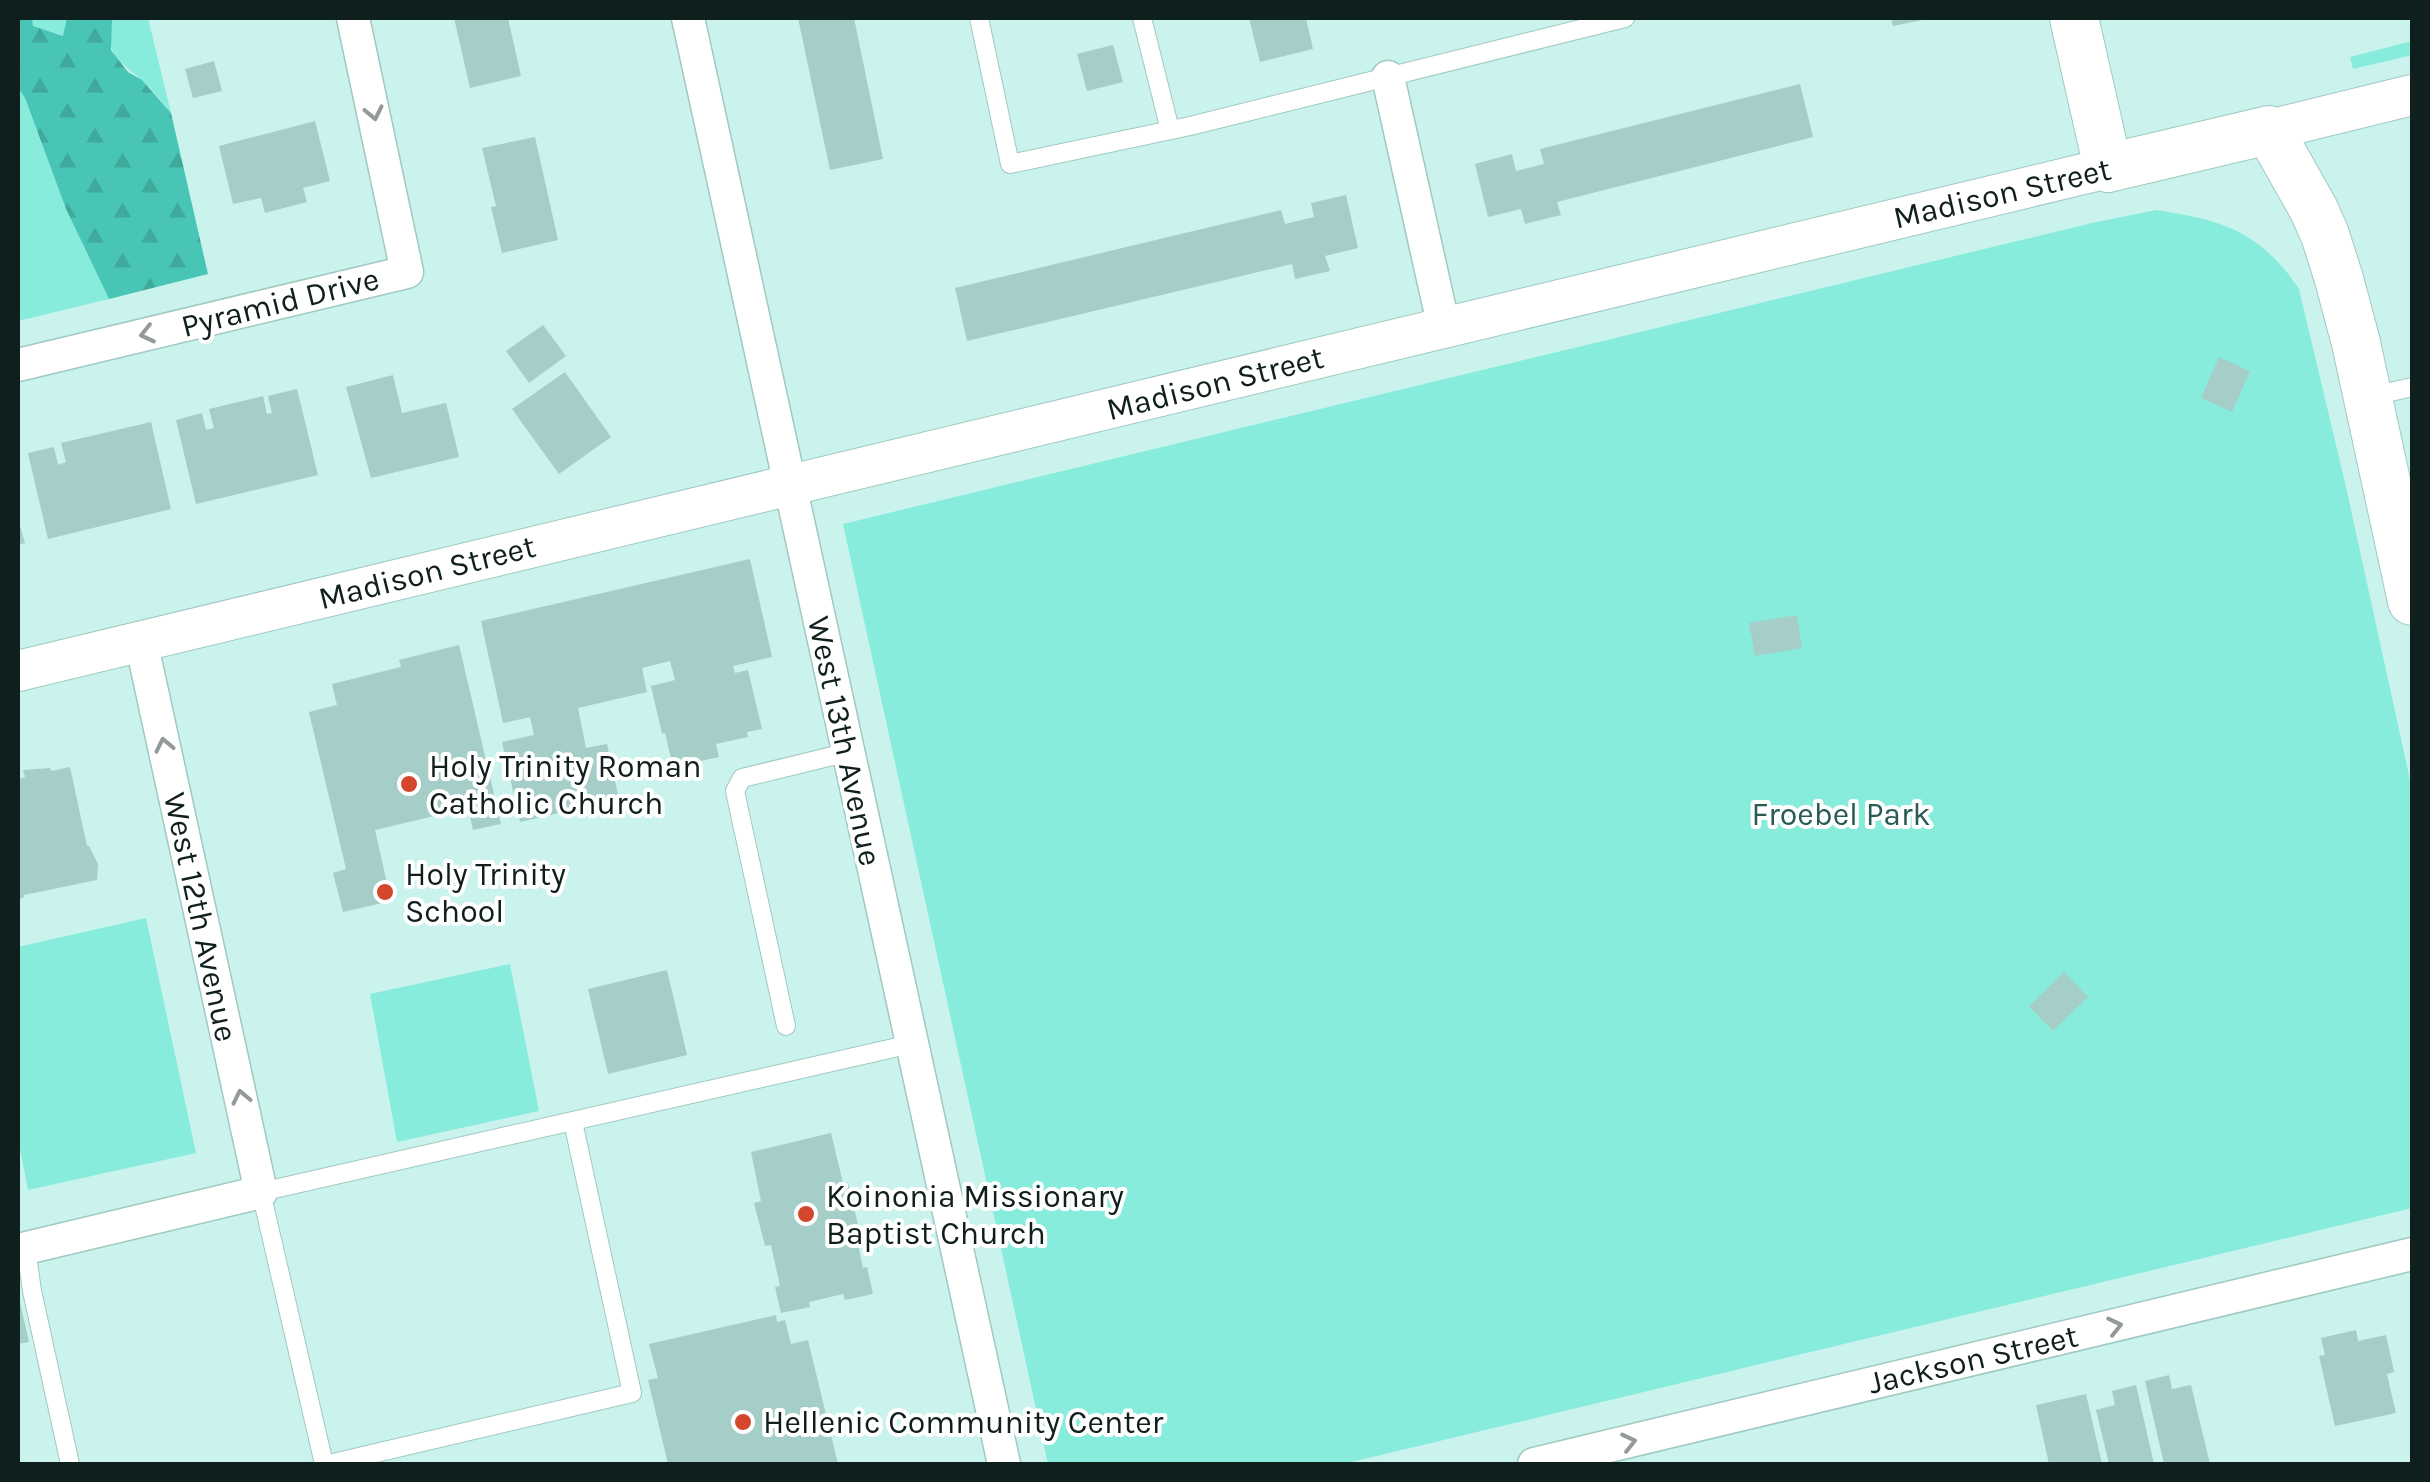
<svg xmlns="http://www.w3.org/2000/svg" width="2430" height="1482" font-family="Karla,sans-serif">
  <style>
    .green { fill: #88ecdd }
    .forest { fill: url(#forest-firs) }
    .building { fill: #a4cec7 }
    .lines { fill: none; stroke-linecap: round; stroke-linejoin: round }
    .service-casing { stroke: #a0c9c2; stroke-width: 20 }
    .minor-casing { stroke: #a0c9c2; stroke-width: 35 }
    .tertiary-casing { stroke: #a0c9c2; stroke-width: 42 }
    .secondary-casing { stroke: #a0c9c2; stroke-width: 50 }
    .service { stroke: #fff; stroke-width: 18 }
    .minor { stroke: #fff; stroke-width: 32 }
    .tertiary { stroke: #fff; stroke-width: 40 }
    .secondary { stroke: #fff; stroke-width: 48 }
    .oneway { stroke: #939a99 }
    .poi-dot { fill: #d3482c; stroke: #fff; stroke-width: 4 }
    .labels { text-anchor: middle; stroke-width: 8; stroke-linejoin: round; paint-order: stroke }
    .street-label { font-size: 32px; fill: #0f1f1d; stroke: #fff }
    .poi-label { font-size: 32px; fill: #0f1f1d; stroke: #fff; text-anchor: start }
    .park-label { font-size: 32px; fill: #275b53; stroke: #fff }
  </style>
  <defs>
    <pattern id="forest-firs" width="22" height="20" patternUnits="userSpaceOnUse" patternTransform="scale(2.5)"><rect width="22" height="20" fill="#49c5b5"/><path d="M5 1l3.5 6h-7zM16 11l3.5 6h-7z" fill="#3fa99b"/></pattern>
  </defs>
  <rect width="100%" height="100%" fill="#c9f3ec"/>
  <path class="green" d="M32,18H67L64,36L32,26Z
    M112,18H148L171,113C163,103 154,92 145,83C121,61 103,56 112,18Z
    M2412,41V55L2353,69L2350,57Z
    M18,88L25,98L66,209L109,299L18,321Z
    M2156,210C2222,220 2260,231 2299,289L2346,487L2412,789V1208L1343,1464H1048L843,524L2092,223Z
    M146,918L196,1153L28,1190L18,1139V947Z
    M510,964L539,1111L397,1142L370,994Z"/>
  <path class="forest" d="M18,18H32L33,26L63,36L67,18H112L111,50L128,72L142,80L171,113L208,274L109,299L66,209L25,98L18,88Z"/>
  <path class="building" d="M454,18H508L521,76L470,88Z
    M798,18H854L883,159L830,170Z
    M1249,18H1306L1313,49L1260,62Z
    M1891,18H1926L1927,19L1893,26Z
    M1113,45L1123,82L1087,91L1077,54Z
    M214,61L222,91L193,98L185,69Z
    M1800,84L1813,137L1557,202L1561,215L1525,224L1521,209L1488,217L1475,164L1512,154L1516,171L1544,164L1540,149Z
    M315,121L330,181L303,188L307,202L276,210L265,213L261,198L233,204L219,146Z
    M535,137L558,240L502,253L491,207L496,206L482,148Z
    M1346,195L1358,248L1325,256L1330,271L1295,279L1292,264L967,341L955,288L1281,210L1285,224L1314,217L1311,203Z
    M543,325L566,356L529,383L506,351Z
    M2219,357L2250,371L2232,412L2201,398Z
    M565,372L611,437L559,474L512,409Z
    M393,375L402,413L446,403L459,457L371,478L346,387Z
    M297,389L318,475L196,504L176,420L202,413L206,430L214,428L209,409L263,396L267,414L272,413L268,396Z
    M151,422L171,509L48,539L28,453L54,447L58,465L66,462L61,443Z
    M18,519L25,543L18,545Z
    M750,559L772,657L733,666L735,673L748,670L762,729L747,732L748,737L716,744L719,757L673,767L665,733L662,734L651,686L675,680L670,661L642,668L647,692L578,708L586,748L607,744L619,799L520,822L502,742L534,735L530,717L503,723L481,621Z
    M1797,615L1802,648L1755,656L1749,623Z
    M459,645L501,824L473,830L468,808L375,830L391,901L343,912L333,873L346,869L309,712L337,705L332,684L401,667L399,660Z
    M70,767L87,846H89L98,864L97,880L24,895V897L18,900V779L25,777L23,770L50,768L51,771Z
    M667,970L687,1055L608,1074L588,989Z
    M2064,972L2088,997L2053,1031L2029,1006Z
    M831,1133L843,1183L848,1182L858,1225L854,1226L863,1268L867,1267L873,1294L845,1300L843,1294L809,1302L810,1307L781,1313L775,1287L780,1286L771,1245L765,1246L754,1203L761,1201L751,1152Z
    M19,1298L29,1342L18,1344V1299Z
    M776,1315L777,1322L785,1320L791,1344L808,1340L838,1464H668L648,1380L658,1378L649,1344Z
    M2356,1330L2358,1341L2386,1335L2394,1372L2387,1374L2396,1413L2335,1426L2319,1356L2325,1355L2321,1338Z
    M2169,1375L2172,1389L2191,1385L2210,1464H2164L2145,1381Z
    M2136,1385L2154,1464H2109L2096,1410L2115,1405L2112,1391Z
    M2086,1394L2102,1464H2049L2036,1405Z"/>
  <g class="lines">
    <defs>
      <path id="service" d="M979,18L1010,164L1190,126L1625,18
        M1142,18L1170,130
        M2369,397L2412,387
        M786,1026L735,791L742,778L849,752
        M26,1248L32,1291L70,1464
        M324,1464L261,1192L911,1044
        M329,1464L632,1393L573,1122"/>
      <path id="minor" d="M688,18L1004,1464
        M1388,77L1444,328
        M18,365L407,272L353,18
        M18,1250L261,1192L141,641
        M1534,1464L2412,1254"/>
      <path id="tertiary" d="M2269,130L2412,95
        M18,671L2108,168"/>
      <path id="secondary" d="M2074,18L2108,168L2269,130L2314,210L2325,235L2339,279L2356,343L2412,601"/>
    </defs>
    <use href="#service" class="service-casing"/>
    <use href="#minor" class="minor-casing"/>
    <use href="#tertiary" class="tertiary-casing"/>
    <use href="#secondary" class="secondary-casing"/>
    <use href="#service" class="service"/>
    <use href="#minor" class="minor"/>
    <use href="#tertiary" class="tertiary"/>
    <use href="#secondary" class="secondary"/>
  </g>
  <defs><path id="oneway-chevron" d="M-2-3.5L2.5 0L-2 3.5" fill="none" stroke-width="1.6" stroke-linecap="round" stroke-linejoin="round" transform="scale(2.5)"/></defs>
  <g class="oneway">
    <use href="#oneway-chevron" transform="translate(374 113) rotate(78)"/>
    <use href="#oneway-chevron" transform="translate(147 334) rotate(167)"/>
    <use href="#oneway-chevron" transform="translate(164 745) rotate(-102)"/>
    <use href="#oneway-chevron" transform="translate(241 1097) rotate(-102)"/>
    <use href="#oneway-chevron" transform="translate(2115 1326) rotate(-13)"/>
    <use href="#oneway-chevron" transform="translate(1629 1442) rotate(-13)"/>
  </g>
  <g class="poi-dot">
    <circle cx="409" cy="784" r="10"/>
    <circle cx="385" cy="892" r="10"/>
    <circle cx="806" cy="1214" r="10"/>
    <circle cx="743" cy="1422" r="10"/>
  </g>
  <g class="labels">
    <g class="street-label">
      <text transform="translate(2002 193) rotate(-13)" y="11">Madison Street</text>
      <text transform="translate(280 302) rotate(-14)" y="11">Pyramid Drive</text>
      <text transform="translate(1215 383) rotate(-14)" y="11">Madison Street</text>
      <text transform="translate(427 572) rotate(-14)" y="11">Madison Street</text>
      <text transform="translate(845 741) rotate(78)" y="11">West 13th Avenue</text>
      <text transform="translate(201 917) rotate(78)" y="11">West 12th Avenue</text>
      <text transform="translate(1973 1359) rotate(-13)" y="11">Jackson Street</text>
    </g>
    <g class="poi-label">
      <text x="429" y="777">Holy Trinity Roman<tspan x="429" dy="37">Catholic Church</tspan></text>
      <text x="405" y="885">Holy Trinity<tspan x="405" dy="37">School</tspan></text>
      <text x="826" y="1207">Koinonia Missionary<tspan x="826" dy="37">Baptist Church</tspan></text>
      <text x="763" y="1433">Hellenic Community Center</text>
    </g>
    <g class="park-label">
      <text x="1841" y="825">Froebel Park</text>
    </g>
  </g>
  <rect width="2430" height="1482" fill="none" stroke="#0f1f1d" stroke-width="40"/>
</svg>
